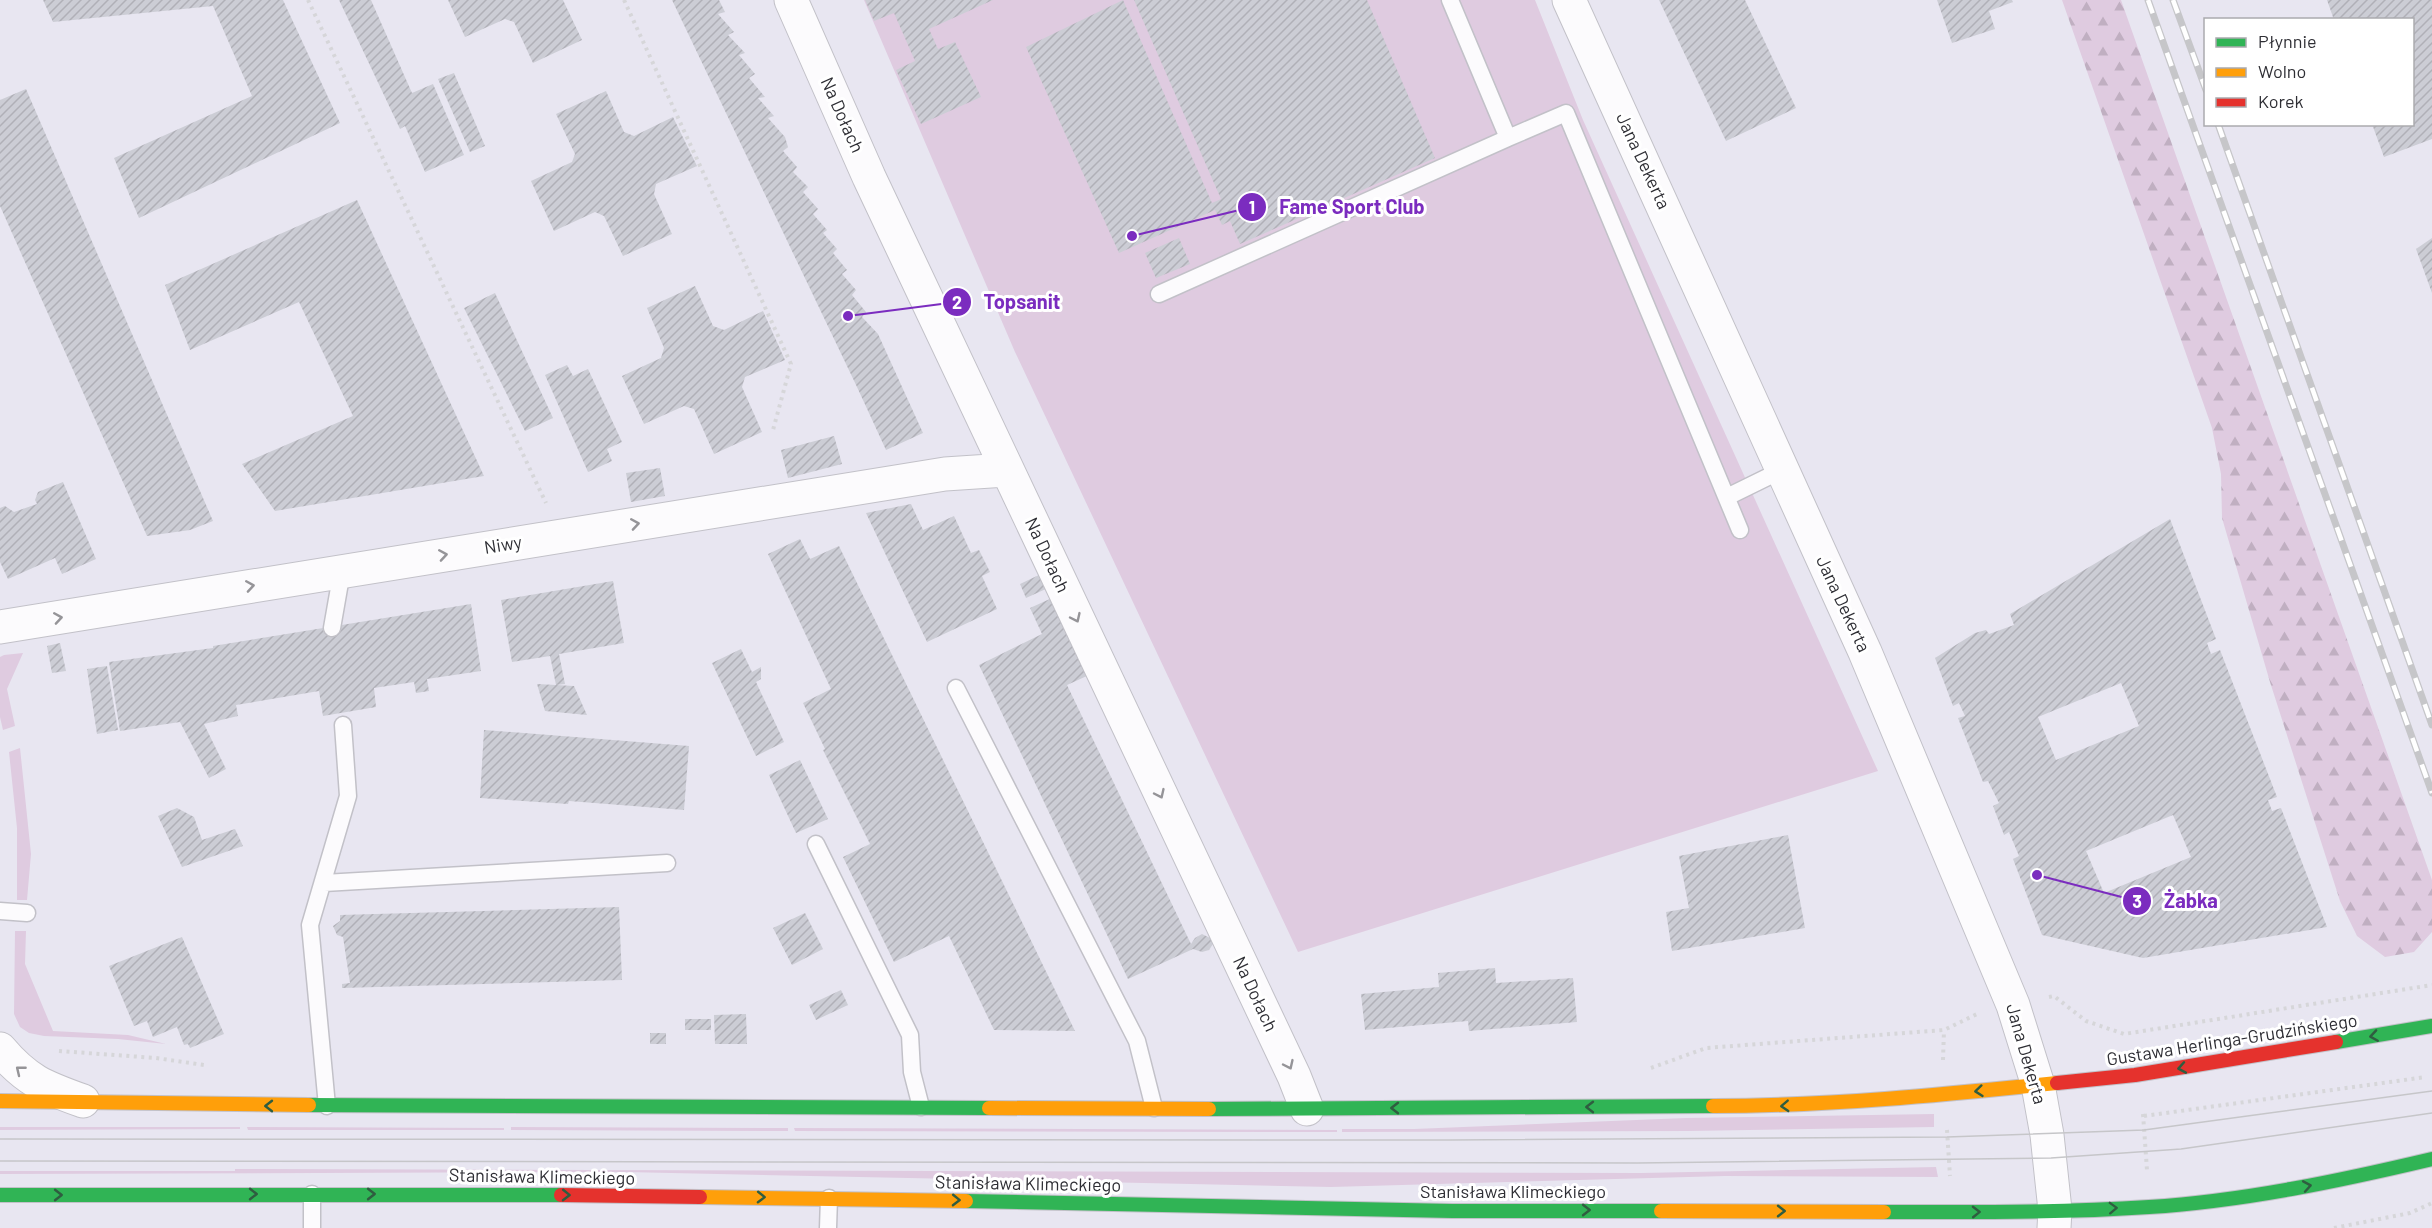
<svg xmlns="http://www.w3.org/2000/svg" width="2432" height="1228" font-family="Barlow,sans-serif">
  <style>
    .grass { fill: #dfcbe0 }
    .forest { fill: url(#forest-firs) }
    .building { fill: url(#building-hatch); fill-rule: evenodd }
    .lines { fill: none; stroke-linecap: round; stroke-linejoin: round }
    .lane-casing { stroke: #c2c1c8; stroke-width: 19 }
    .street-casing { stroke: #c2c1c8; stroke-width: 35 }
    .fast-casing { stroke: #c2c1c8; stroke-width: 16 }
    .slow-casing { stroke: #c2c1c8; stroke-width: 16 }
    .jam-casing { stroke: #c2c1c8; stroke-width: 16 }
    .path { stroke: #d6d6d9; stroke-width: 4; stroke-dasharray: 3 4.5; stroke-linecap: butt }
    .lane { stroke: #fcfbfd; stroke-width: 16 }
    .street { stroke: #fcfbfd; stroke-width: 33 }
    .fast { stroke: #30b455; stroke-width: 14 }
    .slow { stroke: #ff9f0a; stroke-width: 14 }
    .jam { stroke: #e5322d; stroke-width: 14 }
    .tram { stroke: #c6c6c9; stroke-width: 1.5 }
    .rail-casing { stroke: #c6c6c9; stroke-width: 7 }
    .rail { stroke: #fff; stroke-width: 4.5; stroke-dasharray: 14; stroke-linecap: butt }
    .oneway { stroke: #959498 }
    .oneway2 { stroke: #2f5d40 }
    .labels { text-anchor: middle; stroke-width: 6; stroke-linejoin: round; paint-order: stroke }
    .street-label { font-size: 18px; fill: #2e2e34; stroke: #fff }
    .leader { fill: none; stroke: #7b2cbf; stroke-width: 2 }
    .callout-dot { fill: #7b2cbf; stroke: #fff; stroke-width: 2 }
    .mark-label { font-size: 18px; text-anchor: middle; font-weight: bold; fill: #fff }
    .callout-label { font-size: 20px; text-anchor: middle; font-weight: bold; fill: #7b2cbf; stroke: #fff; stroke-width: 6; stroke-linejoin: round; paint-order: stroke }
  </style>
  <defs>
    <pattern id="forest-firs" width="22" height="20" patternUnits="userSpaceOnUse" patternTransform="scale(1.5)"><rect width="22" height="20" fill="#dfcbe0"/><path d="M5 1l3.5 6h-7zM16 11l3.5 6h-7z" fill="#c0afc1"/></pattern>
    <pattern id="building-hatch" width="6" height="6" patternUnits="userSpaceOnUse" patternTransform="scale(1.5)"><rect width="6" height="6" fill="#cccdd5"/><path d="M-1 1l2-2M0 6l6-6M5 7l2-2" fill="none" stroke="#b0b0b7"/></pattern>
  </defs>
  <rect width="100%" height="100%" fill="#e8e6f1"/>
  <path class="grass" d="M864,0H1535L1583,120L1878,771L1298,952L1015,352Z
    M23,653L7,689L15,726L3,730L0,717V657L4,655Z
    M20,748L31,854L27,900H17V828L9,752Z
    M15,931H26L25,964L53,1031L128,1035L166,1044L118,1039L44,1036L29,1033L20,1027L14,1014Z
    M1934,1114V1127L1688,1131L1342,1132V1129H1414L1686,1118Z
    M0,1127H240V1129L0,1130Z
    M247,1127L504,1128V1130H248Z
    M511,1127L788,1128V1131L511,1130Z
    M794,1128L1337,1130V1132L795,1131Z
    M1936,1167L1938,1177L1725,1176L1331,1187L625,1172L0,1174V1171H235V1169L1641,1173Z"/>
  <path class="forest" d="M2062,0H2121L2432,880V932L2414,952L2385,957L2357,936L2340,901L2270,682L2222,518L2221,474L2212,428Z"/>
  <path class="building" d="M43,0H283L340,123L139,218L114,158L252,96L213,6L53,22Z
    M339,0H371L412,93L433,84L464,155L425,172L405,126L400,129Z
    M448,0H563L582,40L533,63L514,22L505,19L465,37Z
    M672,0H719L725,12L718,14L734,32L728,35L745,53L739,55L755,74L749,78L765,97L758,98L774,116L768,118L785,137L788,147L783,151L797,167L793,172L808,187L803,192L818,209L813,214L827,230L823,233L837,249L833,253L847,270L842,274L856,290L852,295L866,312L862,317L878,334L923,433L886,450L857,387Z
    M865,0H993L929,29L938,49L955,42L981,97L921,124L896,70L915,61L894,13L874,21Z
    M1123,0L1212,203L1221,199L1134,0H1367L1435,158L1240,244L1230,221L1222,225L1215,210L1119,253L1026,47Z
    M1659,0H1745L1796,108L1726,141Z
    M1937,0H2012L2013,2L1989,11L1995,29L1952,43Z
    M2327,0H2432V139L2384,157L2372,124H2412V20H2334Z
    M454,73L485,146L470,152L438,79Z
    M26,89L213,521L190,530L147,536L0,206V100Z
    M606,91L624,132L634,136L673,117L697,166L656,184L654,194L672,234L623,256L604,216L595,212L554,231L531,181L572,162L575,154L556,114Z
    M357,200L484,476L275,511L242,464L353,416L299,302L190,350L165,285Z
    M1179,238L1190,264L1156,278L1145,253Z
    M2432,238V293L2416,249Z
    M695,286L713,326L724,330L763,311L785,360L745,377L742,387L762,432L714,454L694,409L684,406L644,424L622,376L661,358L664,348L647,308Z
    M495,293L553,418L525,431L464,308Z
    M567,365L573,376L588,369L622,442L607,449L612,461L588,472L545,375Z
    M834,436L842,464L788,478L781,450Z
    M660,468L665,496L631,502L626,473Z
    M63,482L96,559L62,574L55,558L8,579L0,562V508L5,506L14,512L37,504L35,500L38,492Z
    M911,504L923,530L954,516L971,553L979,550L990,572L982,576L997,609L927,642L866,513Z
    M2170,519L2216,639L2207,643L2211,654L2220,650L2277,797L2268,800L2272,811L2281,808L2327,927L2143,958L2042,935L2013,859L2019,856L2009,832L2004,835L1993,806L1999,803L1988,781L1983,782L1958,718L1965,716L1959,703L1953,706L1935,658L1975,633L1986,630L1989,634L2014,625L2010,614ZM2121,683L2139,726L2056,760L2038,717ZM2173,815L2191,857L2104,893L2086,851Z
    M800,539L810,559L839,546L1075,1031L994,1030L949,936L894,962L843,857L870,844L823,750L825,749L803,703L831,689L768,554Z
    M1041,574L1048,588L1026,598L1020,584Z
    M613,581L624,643L559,654L565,684L556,685L574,686L587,715L545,711L537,684L556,685L550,656L512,662L501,600Z
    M1052,598L1089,675L1067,685L1191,944L1195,938L1202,934L1210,938L1213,944L1209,950L1202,952L1193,949L1128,979L979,665L1042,634L1030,608Z
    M471,604L481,671L427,679L429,691L416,693L414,682L374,688L376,707L323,716L319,691L236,705L238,716L204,724L226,769L209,778L180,722L120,731L109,662L213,648V646Z
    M60,643L66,671L52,673L47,646Z
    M741,649L752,672L761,667V679L756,682L784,742L756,756L712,663Z
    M107,666L118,730L97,734L87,669Z
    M484,730L689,746L684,810L569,801L568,804L480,798Z
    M800,760L828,819L796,833L769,775Z
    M177,808L194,817L202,840L235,829L243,846L182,867L158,816Z
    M1788,835L1805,928L1672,951L1666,912L1689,908L1679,856Z
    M619,907L622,980L342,988V984L350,983L343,937L337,935L333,926L340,921V915Z
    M805,913L823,949L792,965L773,928Z
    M182,937L224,1034L190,1048L188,1044L184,1045L177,1027L153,1037L147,1021L134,1026L109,966Z
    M1495,968L1496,983L1573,978L1577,1022L1469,1031L1468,1021L1365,1030L1361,994L1439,987L1438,973Z
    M841,990L848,1005L816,1020L809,1005Z
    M746,1014L747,1044H715L714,1015Z
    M685,1019H711V1030H685Z
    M650,1033H666V1044H650Z"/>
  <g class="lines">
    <defs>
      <path id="lane" d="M1508,138L1566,113L1740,530
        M1159,294L1508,138L1450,0
        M1727,497L1782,470
        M332,628L342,571
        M956,688L1137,1041L1154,1108
        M816,844L910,1035L912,1072L921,1107
        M324,883L667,863
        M0,911L27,913
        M327,1106L310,925L348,796L343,725
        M312,1228V1194
        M828,1228L829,1198"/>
      <path id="street" d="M791,0L869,177L1294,1076L1307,1109
        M1569,0L1865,652L2013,1005L2038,1085L2047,1135L2055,1210L2054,1228
        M0,627L945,474L1006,470
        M0,1049C27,1081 44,1087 83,1101"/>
      <path id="fast" d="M2336,1042L2432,1026
        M309,1105L989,1108
        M1209,1109L1713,1106
        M0,1195H561
        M966,1201L1452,1211H1661
        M1884,1212C1972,1212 2061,1213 2149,1207C2244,1201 2339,1181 2432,1159"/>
      <path id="slow" d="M0,1101L309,1105
        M1713,1106C1828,1106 1942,1095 2057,1083
        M989,1108L1209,1109
        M700,1197L966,1201
        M1661,1211L1884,1212"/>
      <path id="jam" d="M2057,1083L2135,1075L2336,1042
        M561,1195L700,1197"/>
    </defs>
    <use href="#lane" class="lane-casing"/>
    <use href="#street" class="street-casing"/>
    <use href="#fast" class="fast-casing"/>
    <use href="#slow" class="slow-casing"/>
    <use href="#jam" class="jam-casing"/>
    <path class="path" d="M308,0L546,503
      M624,0L791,364L773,430
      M2049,997L2054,996L2086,1021L2124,1034L2432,985
      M59,1051L156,1058L204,1065
      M1943,1060L1944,1030
      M1651,1068L1706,1048L1944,1030L1977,1014
      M2143,1114L2147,1170
      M2144,1116L2426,1077
      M1947,1130L1950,1176
      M2334,1228L2410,1213L2432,1203"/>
    <use href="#lane" class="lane"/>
    <use href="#street" class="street"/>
    <use href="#fast" class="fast"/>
    <use href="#slow" class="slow"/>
    <use href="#jam" class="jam"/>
    <path class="tram" d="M0,1139L1450,1140L1947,1137L2144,1130L2432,1091
      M0,1161L1637,1163L2051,1158L2181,1149L2432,1113"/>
    <defs>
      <path id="rail" d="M2148,0L2432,793
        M2173,0L2206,90
        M2218,124L2432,725"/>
    </defs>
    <use href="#rail" class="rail-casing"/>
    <use href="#rail" class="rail"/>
  </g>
  <defs><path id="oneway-chevron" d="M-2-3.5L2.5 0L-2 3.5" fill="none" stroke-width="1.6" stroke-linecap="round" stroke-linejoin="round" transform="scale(1.5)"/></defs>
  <g class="oneway">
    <use href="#oneway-chevron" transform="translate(635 524) rotate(-9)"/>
    <use href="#oneway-chevron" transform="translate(443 555) rotate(-9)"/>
    <use href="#oneway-chevron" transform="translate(250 586) rotate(-9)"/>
    <use href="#oneway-chevron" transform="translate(58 618) rotate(-9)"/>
    <use href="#oneway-chevron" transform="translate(1076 618) rotate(65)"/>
    <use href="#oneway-chevron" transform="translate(1160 794) rotate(65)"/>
    <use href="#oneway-chevron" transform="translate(1289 1065) rotate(65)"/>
    <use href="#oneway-chevron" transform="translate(20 1070) rotate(-141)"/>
  </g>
  <g class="oneway2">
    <use href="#oneway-chevron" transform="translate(2374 1036) rotate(171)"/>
    <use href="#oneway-chevron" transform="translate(2182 1068) rotate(170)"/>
    <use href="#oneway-chevron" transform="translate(1979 1091) rotate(174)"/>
    <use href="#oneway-chevron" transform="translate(269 1106) rotate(-180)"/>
    <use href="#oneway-chevron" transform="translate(1785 1106) rotate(177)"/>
    <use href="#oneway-chevron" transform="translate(1590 1107) rotate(-180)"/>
    <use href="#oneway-chevron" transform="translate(1395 1108) rotate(180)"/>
    <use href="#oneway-chevron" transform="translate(2307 1186) rotate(-10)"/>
    <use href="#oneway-chevron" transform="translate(253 1194)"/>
    <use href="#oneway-chevron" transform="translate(371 1194)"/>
    <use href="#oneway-chevron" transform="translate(58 1195)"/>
    <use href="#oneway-chevron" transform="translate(566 1195) rotate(1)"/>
    <use href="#oneway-chevron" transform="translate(761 1197) rotate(1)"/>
    <use href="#oneway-chevron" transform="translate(956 1200) rotate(1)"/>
    <use href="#oneway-chevron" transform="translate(2113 1208) rotate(-2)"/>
    <use href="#oneway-chevron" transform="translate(1586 1210)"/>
    <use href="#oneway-chevron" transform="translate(1781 1211)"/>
    <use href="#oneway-chevron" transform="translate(1976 1212) rotate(-1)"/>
  </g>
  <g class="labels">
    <g class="street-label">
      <text transform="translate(842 115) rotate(66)" y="6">Na Dołach</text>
      <text transform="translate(1643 161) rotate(65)" y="6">Jana Dekerta</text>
      <text transform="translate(503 545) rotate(-9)" y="6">Niwy</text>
      <text transform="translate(1047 555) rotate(65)" y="6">Na Dołach</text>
      <text transform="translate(1843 604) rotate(65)" y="6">Jana Dekerta</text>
      <text transform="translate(1255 994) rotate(65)" y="6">Na Dołach</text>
      <text transform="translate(2232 1040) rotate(-9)" y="6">Gustawa Herlinga-Grudzińskiego</text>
      <text transform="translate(2026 1054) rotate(74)" y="6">Jana Dekerta</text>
      <text transform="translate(542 1177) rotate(1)" y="6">Stanisława Klimeckiego</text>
      <text transform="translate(1028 1184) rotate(1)" y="6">Stanisława Klimeckiego</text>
      <text x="1513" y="1198">Stanisława Klimeckiego</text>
    </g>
  </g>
  <path class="leader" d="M1132 236L1252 207M848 316L957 302M2037 875L2137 901"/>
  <g class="callout-dot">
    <circle cx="1132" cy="236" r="6"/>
    <circle cx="848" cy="316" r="6"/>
    <circle cx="2037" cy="875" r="6"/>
    <circle cx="1252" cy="207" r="15"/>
    <circle cx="957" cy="302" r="15"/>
    <circle cx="2137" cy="901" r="15"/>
  </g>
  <g class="mark-label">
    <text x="1252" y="214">1</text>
    <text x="957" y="309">2</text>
    <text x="2137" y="908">3</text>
  </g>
  <g class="callout-label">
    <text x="1352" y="214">Fame Sport Club</text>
    <text x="1022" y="309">Topsanit</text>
    <text x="2191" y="908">Żabka</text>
  </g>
  <rect x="2204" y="18" width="210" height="108" fill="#ffffff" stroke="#ababae" stroke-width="1.5"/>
  <rect x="2216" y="38" width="30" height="9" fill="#30b455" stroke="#ababae" stroke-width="1.5"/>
  <text x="2258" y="48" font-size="18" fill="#2e2e34">Płynnie</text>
  <rect x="2216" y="68" width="30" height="9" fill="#ff9f0a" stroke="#ababae" stroke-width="1.5"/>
  <text x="2258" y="78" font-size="18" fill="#2e2e34">Wolno</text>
  <rect x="2216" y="98" width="30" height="9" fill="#e5322d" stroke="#ababae" stroke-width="1.5"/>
  <text x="2258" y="108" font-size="18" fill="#2e2e34">Korek</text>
</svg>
